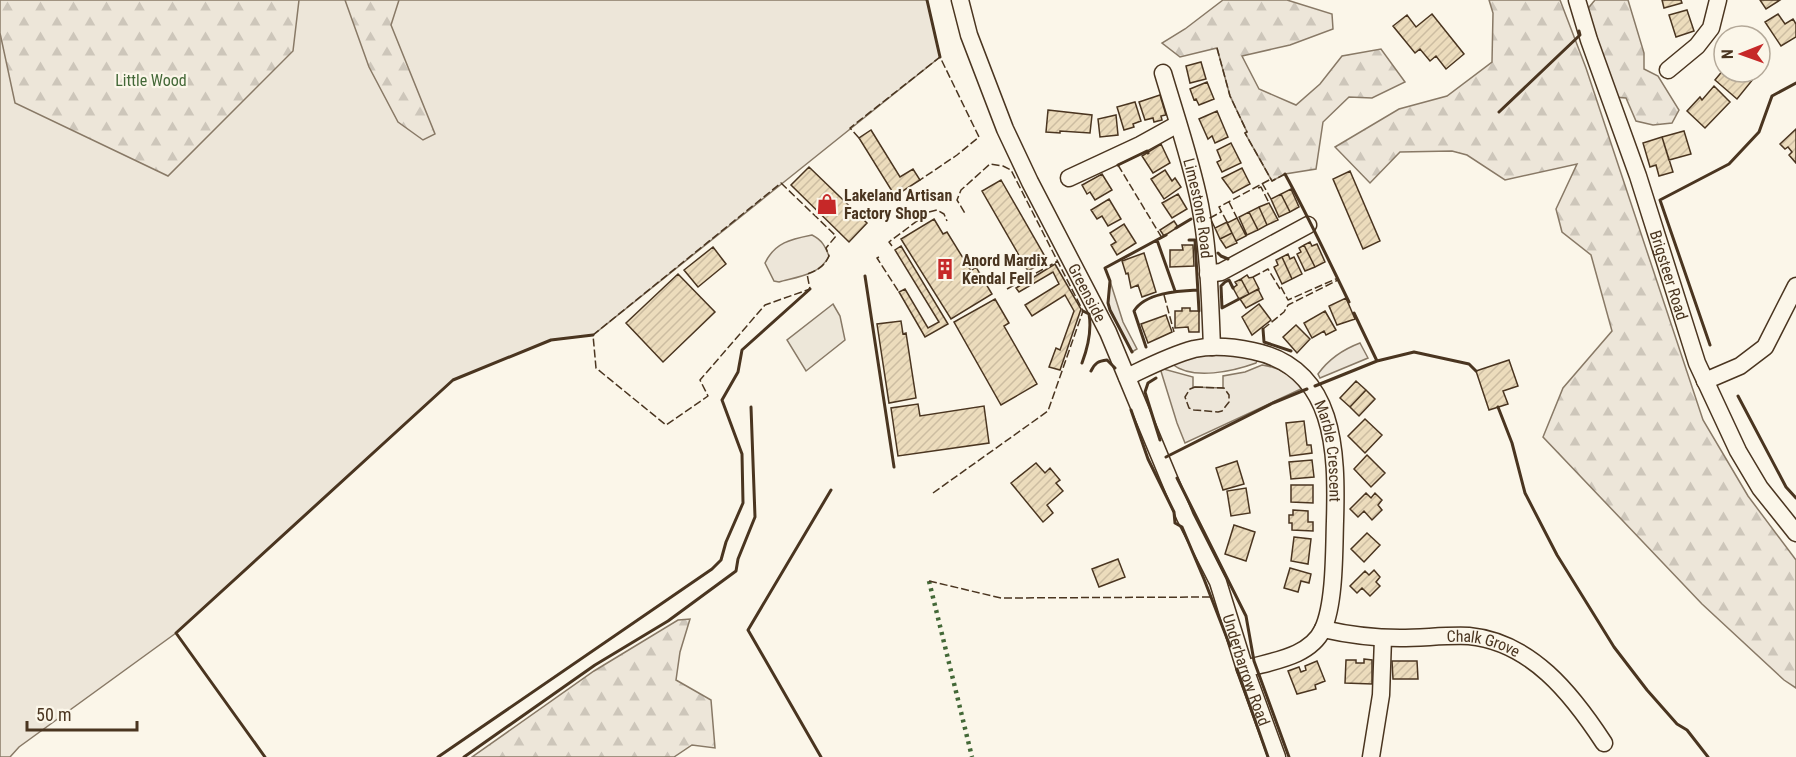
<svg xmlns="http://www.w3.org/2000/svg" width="1796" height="757" font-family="'Roboto Condensed',sans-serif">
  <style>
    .green { fill: #ede6d9; stroke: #887966; stroke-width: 1.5 }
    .forest { fill: url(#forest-firs); stroke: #887966; stroke-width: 1.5 }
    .parking { fill: #ede7d9; stroke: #887966; stroke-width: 1.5 }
    .building { fill: url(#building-hatch); stroke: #4a3520; stroke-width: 1.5 }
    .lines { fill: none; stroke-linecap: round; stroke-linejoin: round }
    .minor-casing { stroke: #4a3520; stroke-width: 19 }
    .minor { stroke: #fbf6e9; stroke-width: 16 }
    .hedge { stroke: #436837; stroke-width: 4.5; stroke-dasharray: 3 4.5; stroke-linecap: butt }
    .fence { stroke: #4a3520; stroke-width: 1.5; stroke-dasharray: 8 3; stroke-linecap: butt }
    .wall { stroke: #4a3520; stroke-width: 3 }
    .labels { text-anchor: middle; stroke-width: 4.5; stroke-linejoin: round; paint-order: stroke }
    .park-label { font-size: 16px; fill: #436837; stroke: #fbf6e9 }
    .poi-label { font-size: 16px; font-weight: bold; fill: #4a3520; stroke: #fbf6e9; text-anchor: start }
    .street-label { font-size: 16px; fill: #4a3520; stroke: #fbf6e9 }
  </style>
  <defs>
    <pattern id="forest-firs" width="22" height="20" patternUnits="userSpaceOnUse" patternTransform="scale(1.5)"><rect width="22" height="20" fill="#ede6d9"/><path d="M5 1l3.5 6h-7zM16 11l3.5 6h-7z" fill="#cdc6ba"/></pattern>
    <pattern id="building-hatch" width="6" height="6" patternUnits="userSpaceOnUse" patternTransform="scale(1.5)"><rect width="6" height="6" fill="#ecdcbc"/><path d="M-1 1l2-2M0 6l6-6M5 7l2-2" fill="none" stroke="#ccbda1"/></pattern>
  </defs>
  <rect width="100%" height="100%" fill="#fbf6e9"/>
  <path class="green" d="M0,0H927L940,57L593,335L551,340L453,380L176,633L19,747L10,757H0Z
    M812,235C822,240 825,246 829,256C820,275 797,277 779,282L774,281L765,263C775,242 792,239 812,235Z
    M1110,281L1123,322L1137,349L1132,352L1110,310L1108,303Z
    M1360,343L1368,358L1320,378L1318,374C1328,360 1344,349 1360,343Z
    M1222,353L1258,359L1256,363C1234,371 1193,381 1172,364L1193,357Z
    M1262,365C1277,367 1294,375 1301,389L1185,443L1177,423L1160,368L1193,377V387L1223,388V376L1245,372Z"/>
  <path class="forest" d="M0,0H299L293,51L168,176L15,103L0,33Z
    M345,0H399L391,25L435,134L423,140L398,122L369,67Z
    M1223,0H1287L1332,14L1333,29L1290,45L1242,56L1259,89L1296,105L1320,84L1342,56L1381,49L1405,82L1372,98L1349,97L1323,122L1316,169L1285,174L1272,181L1245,133L1247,132L1230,96L1217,48L1180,57L1162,43L1185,29Z
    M1489,0H1560L1586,68L1703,420L1748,496L1796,560V688L1784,680L1702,604L1543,437L1563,388L1612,331L1591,255L1562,232L1556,209L1577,164L1505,180L1467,155L1452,151L1400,152L1370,183L1335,147L1399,109L1447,96L1492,62L1493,13Z
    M1595,0H1628L1644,53V69L1658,76L1679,110L1672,123L1653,125L1636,121L1626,98L1614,97L1585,12Z
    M690,619L680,652L676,680L711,700L715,748L692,745L674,757H472L594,671L678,620Z"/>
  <path class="parking" d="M833,304L840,316L845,340L806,371L787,340Z"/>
  <path class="building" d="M1662,0H1681L1682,3L1664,8Z
    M1760,0H1780L1766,9Z
    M1687,10L1694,31L1676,37L1669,15Z
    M1432,14L1464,54L1446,69L1436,56L1430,61L1420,49L1415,53L1393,26L1407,15L1416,27Z
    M1778,14L1785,24L1793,19L1796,24V37L1781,46L1765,22Z
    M1201,62L1206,79L1190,83L1186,66Z
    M1724,69V72L1758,73L1737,99L1715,80Z
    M1207,82L1214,99L1199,105L1196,99L1194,100L1190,89Z
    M1714,86L1730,102L1705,128L1687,111L1700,97L1702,100Z
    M1160,95L1166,115L1161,116L1162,120L1154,122L1153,118L1145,120L1139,102Z
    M1135,102L1141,121L1133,124L1134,127L1124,130L1117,107Z
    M1048,110L1092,115L1090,133L1060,131V133L1046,132Z
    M1217,111L1228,137L1215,143L1212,136L1208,139L1199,119Z
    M1116,115L1118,135L1100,137L1098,119Z
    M1796,129V163L1789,155L1792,152L1788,147L1785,149L1780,144Z
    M871,130L900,177L913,169L920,180L895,196L859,138Z
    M1684,131L1691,154L1669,160L1662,137Z
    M1662,137L1673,172L1659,176L1656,165L1650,167L1643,143Z
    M1231,143L1241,163L1222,172L1217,162L1221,160L1217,150Z
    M1161,144L1170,163L1153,173L1142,156Z
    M809,167L867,223L849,242L791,185Z
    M1242,168L1250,184L1233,193L1222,178Z
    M1165,170L1172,181L1175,178L1181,187L1164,199L1151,179Z
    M1350,171L1380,241L1363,249L1333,179Z
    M1102,174L1112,190L1095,200L1090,192L1087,194L1082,185Z
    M1001,180L1047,260L1028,271L982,191Z
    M1291,189L1299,207L1290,212L1281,194Z
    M1178,194L1187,209L1172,218L1162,203Z
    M1281,194L1290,212L1279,217L1271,199Z
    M1109,199L1121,219L1108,226L1102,216L1097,219L1091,210Z
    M1269,203L1278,220L1267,225L1259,207Z
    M1259,207L1267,225L1258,230L1249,212Z
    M1249,212L1258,230L1247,235L1239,217Z
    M1237,218L1246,236L1236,241L1227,223Z
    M934,219L943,234L947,232L971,271L976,267L992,294L951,319L901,239Z
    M1174,221L1178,227L1164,236L1160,230Z
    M1227,222L1232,233L1220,239L1215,228Z
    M1124,224L1136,243L1117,255L1111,245L1116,242L1110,233Z
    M1232,233L1237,243L1226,248L1220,239Z
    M1310,242L1312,246L1317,244L1325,262L1315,267L1304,245Z
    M1182,245H1193L1194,266L1170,267V250H1183Z
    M1304,245L1315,267L1305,271L1297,254L1301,252L1299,248Z
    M901,246L948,324L925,337L899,292L905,289L928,328L939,322L895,250Z
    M713,247L726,264L698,287L684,270Z
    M1144,253L1156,292L1142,297L1138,285L1131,288L1128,273L1126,274L1122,261Z
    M1288,254L1290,259L1294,257L1302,274L1292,279L1282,257Z
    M1282,257L1292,279L1282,284L1274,267L1278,265L1276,260Z
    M1055,264L1081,309L1060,370L1049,367L1056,348L1060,350L1074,311L1065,295L1032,316L1025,305L1059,284L1053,272L1019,292L1016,288Z
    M678,274L715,312L663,362L626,323Z
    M1247,275L1249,278L1253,277L1259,289L1249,294L1241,279Z
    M1241,279L1249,294L1239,299L1233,288L1237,285L1235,282Z
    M1258,289L1263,299L1246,308L1240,299Z
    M1346,298L1355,319L1337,325L1329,306Z
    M995,299L1009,323L1004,326L1037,384L1001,405L954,322Z
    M1259,304L1271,320L1252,335L1242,317Z
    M1182,308H1190V311H1199V332H1189L1188,327L1175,328V311H1182Z
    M1325,311L1336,330L1326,335L1324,331L1312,338L1304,323Z
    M1166,315L1172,332L1148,343L1141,324Z
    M901,321L903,334L906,333L916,398L889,403L877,324Z
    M1296,325L1310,339L1297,353L1283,337Z
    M1509,360L1518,386L1503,391L1508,404L1489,410L1476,371Z
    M1356,381L1366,390L1350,407L1340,398Z
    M1366,390L1375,399L1359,416L1350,407Z
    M918,404L920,416L984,406L989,443L898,456L891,408Z
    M1365,419L1382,435L1365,453L1348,436Z
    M1304,421L1307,445H1311L1312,453L1290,456L1286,423Z
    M1367,455L1385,473L1371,487L1354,469Z
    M1312,460L1314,477L1291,479L1289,462Z
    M1237,461L1244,484L1223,490L1216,468Z
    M1036,463L1045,473L1050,468L1060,480L1056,483L1063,491L1047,505L1053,513L1043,522L1011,483Z
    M1291,485H1313V503L1291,502Z
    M1246,488L1250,513L1231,516L1227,491Z
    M1366,493L1371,498L1375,493L1382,500L1378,505L1382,510L1372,520L1364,511L1358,517L1350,509Z
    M1293,510L1308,511V522H1313V531L1292,530V523H1289V515H1293Z
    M1234,525L1255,532L1246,561L1225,554Z
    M1367,533L1380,545L1364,562L1351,549Z
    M1294,537L1311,539L1308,564L1291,561Z
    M1118,559L1125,577L1099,587L1092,569Z
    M1290,568L1311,574L1309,583L1301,581L1298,592L1284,588Z
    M1374,570L1380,577L1376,582L1380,586L1370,596L1362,588L1357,593L1350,586L1365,571L1369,575Z
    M1364,659L1372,660V684L1345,683L1346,660H1356V663H1364Z
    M1317,661L1325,681L1315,685L1316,689L1297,694L1288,671L1299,667L1301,672L1306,670L1305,666Z
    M1392,661H1417L1418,679H1393Z"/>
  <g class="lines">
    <defs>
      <g id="minor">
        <path id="s1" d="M960,0L969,35L1005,129L1030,182L1108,332L1185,517L1218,582L1245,669L1277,757"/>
        <path id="s2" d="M1577,0L1589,40L1638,176L1697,363L1738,451L1760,488L1796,533"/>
        <path d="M1668,70L1697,46L1711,28L1718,0"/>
        <path id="s3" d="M1163,73C1176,117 1191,160 1200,205C1209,252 1210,300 1212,347"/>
        <path d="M1069,178L1140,145L1178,124"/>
        <path d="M1208,274L1221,272L1308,225"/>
        <path id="s4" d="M1127,377C1148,367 1171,355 1194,349C1213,345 1234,347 1253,351C1336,368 1337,452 1335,521C1334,550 1335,603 1323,629C1310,657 1272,661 1245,669"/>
        <path d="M1705,381L1740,366L1765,347L1796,286"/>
        <path id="s5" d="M1323,629C1349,635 1373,638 1400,638C1423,638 1446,635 1469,636C1531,642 1572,694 1604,743"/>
        <path d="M1371,757L1381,695L1383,638"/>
      </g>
    </defs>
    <use href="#minor" class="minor-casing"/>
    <use href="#minor" class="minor"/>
    <path class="hedge" d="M929,581L972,757"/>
    <path class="fence" d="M1217,48L1230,96L1247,132L1245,133L1272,181L1285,174
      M859,138L850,128L940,57L979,137L957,155L920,180
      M1118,165L1162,238
      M781,183L836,236L826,248L829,256C824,267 818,270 807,274L810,289L765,305L700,380L708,396L666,425L596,368L593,335Z
      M1262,183L1271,199
      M1258,188L1261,187L1269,203
      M1229,202L1237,218
      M1227,222L1219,207L1271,179
      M1215,228L1210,218L1221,212
      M892,246L889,242L929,212L937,210L944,214L947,221
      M879,257L877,258L899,292
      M1253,277L1268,269L1280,289
      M1281,287L1288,300L1338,278
      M1007,289L1058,261
      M1164,295L1174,332
      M1263,329L1284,312L1288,305L1338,280
      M1195,387L1224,388L1229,395V402L1222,411L1218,412L1194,410L1189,408L1185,397L1190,389Z
      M933,493L1048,411L1083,311L1011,170L1003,166L990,164L961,190L957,200L966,215
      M929,581L1001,598L1211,597"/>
    <path class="wall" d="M927,0L940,57
      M1499,112L1580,35L1579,31
      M1118,165L1147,151L1148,153
      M1285,174C1308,216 1328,259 1349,302
      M1176,228L1191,219
      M1157,240L1175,291
      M1189,240H1195L1199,311
      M1218,253L1221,256L1228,259
      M865,276L894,467
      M1233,288L1229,280L1225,282L1221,286L1222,308L1239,299
      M1354,313L1377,361
      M1263,329L1264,342L1291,351
      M1710,345L1660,200L1729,164L1759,132L1772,96L1796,83
      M1146,347L1134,311C1145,293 1177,291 1197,290
      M1132,352L1110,310L1108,303L1110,281L1105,268L1166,235
      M1082,363C1088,347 1092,331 1089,314L1083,311
      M1091,371C1095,363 1098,361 1107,360L1115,368
      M1156,378L1148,383L1145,392L1160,440
      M1315,386L1377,361L1414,352L1469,364L1476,371
      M1738,396L1786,487L1796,498
      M1498,407L1512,443L1525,493L1557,555L1614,647L1647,690L1677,724L1687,730L1708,757
      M1131,410L1148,459L1174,512L1175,523L1182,527L1204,579L1230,646
      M1166,457L1273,403L1307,389
      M1177,478L1246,616L1254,661L1289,757
      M1237,669L1268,757
      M265,757L176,633L453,380L551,340L593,335
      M438,757L712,569L721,560L726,542L743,503L742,454L722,400L738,372L742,350L810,289
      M464,757L595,665L668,621L736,571L738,559L755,517L751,407
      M821,757L748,630L831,490"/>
  </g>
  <defs>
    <symbol id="shop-bare" viewBox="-9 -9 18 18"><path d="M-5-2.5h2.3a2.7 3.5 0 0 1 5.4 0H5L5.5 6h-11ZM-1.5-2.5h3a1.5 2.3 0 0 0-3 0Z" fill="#c62828" stroke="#fbf6e9" stroke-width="2.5" paint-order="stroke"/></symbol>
    <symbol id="building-bare" viewBox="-9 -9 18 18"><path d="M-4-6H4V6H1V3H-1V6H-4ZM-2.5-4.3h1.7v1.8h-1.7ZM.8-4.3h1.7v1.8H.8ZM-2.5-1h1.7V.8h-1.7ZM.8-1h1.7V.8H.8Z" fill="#c62828" stroke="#fbf6e9" stroke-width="2.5" paint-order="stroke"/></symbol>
  </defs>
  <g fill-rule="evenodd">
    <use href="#shop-bare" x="812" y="189" width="30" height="30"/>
    <use href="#building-bare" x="930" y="254" width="30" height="30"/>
  </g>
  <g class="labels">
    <g class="park-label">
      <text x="151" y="86">Little Wood</text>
    </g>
    <g class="poi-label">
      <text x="844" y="201">Lakeland Artisan<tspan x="844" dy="18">Factory Shop</tspan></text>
      <text x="962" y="266">Anord Mardix<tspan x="962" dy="18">Kendal Fell</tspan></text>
    </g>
    <g class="street-label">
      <text dy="6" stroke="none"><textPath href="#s3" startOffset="140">Limestone Road</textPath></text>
      <text dy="6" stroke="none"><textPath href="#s2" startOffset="290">Brigsteer Road</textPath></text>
      <text dy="6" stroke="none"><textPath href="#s1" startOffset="320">Greenside</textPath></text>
      <text dy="6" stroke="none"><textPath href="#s4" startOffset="270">Marble Crescent</textPath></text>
      <text dy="6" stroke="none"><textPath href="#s5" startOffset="162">Chalk Grove</textPath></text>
      <text dy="6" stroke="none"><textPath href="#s1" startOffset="730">Underbarrow Road</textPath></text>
    </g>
  </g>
  <g transform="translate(1742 54) rotate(269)"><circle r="28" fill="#fbf6e9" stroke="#b4a999" stroke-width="1.5"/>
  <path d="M0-4.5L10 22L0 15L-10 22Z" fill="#c62828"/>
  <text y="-9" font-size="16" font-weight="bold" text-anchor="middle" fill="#4a3520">N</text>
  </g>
  <path d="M27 721v9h110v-9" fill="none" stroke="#4a3520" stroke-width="3"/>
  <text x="36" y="721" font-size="18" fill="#4a3520" stroke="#fbf6e9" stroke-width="4.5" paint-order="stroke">50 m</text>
</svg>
